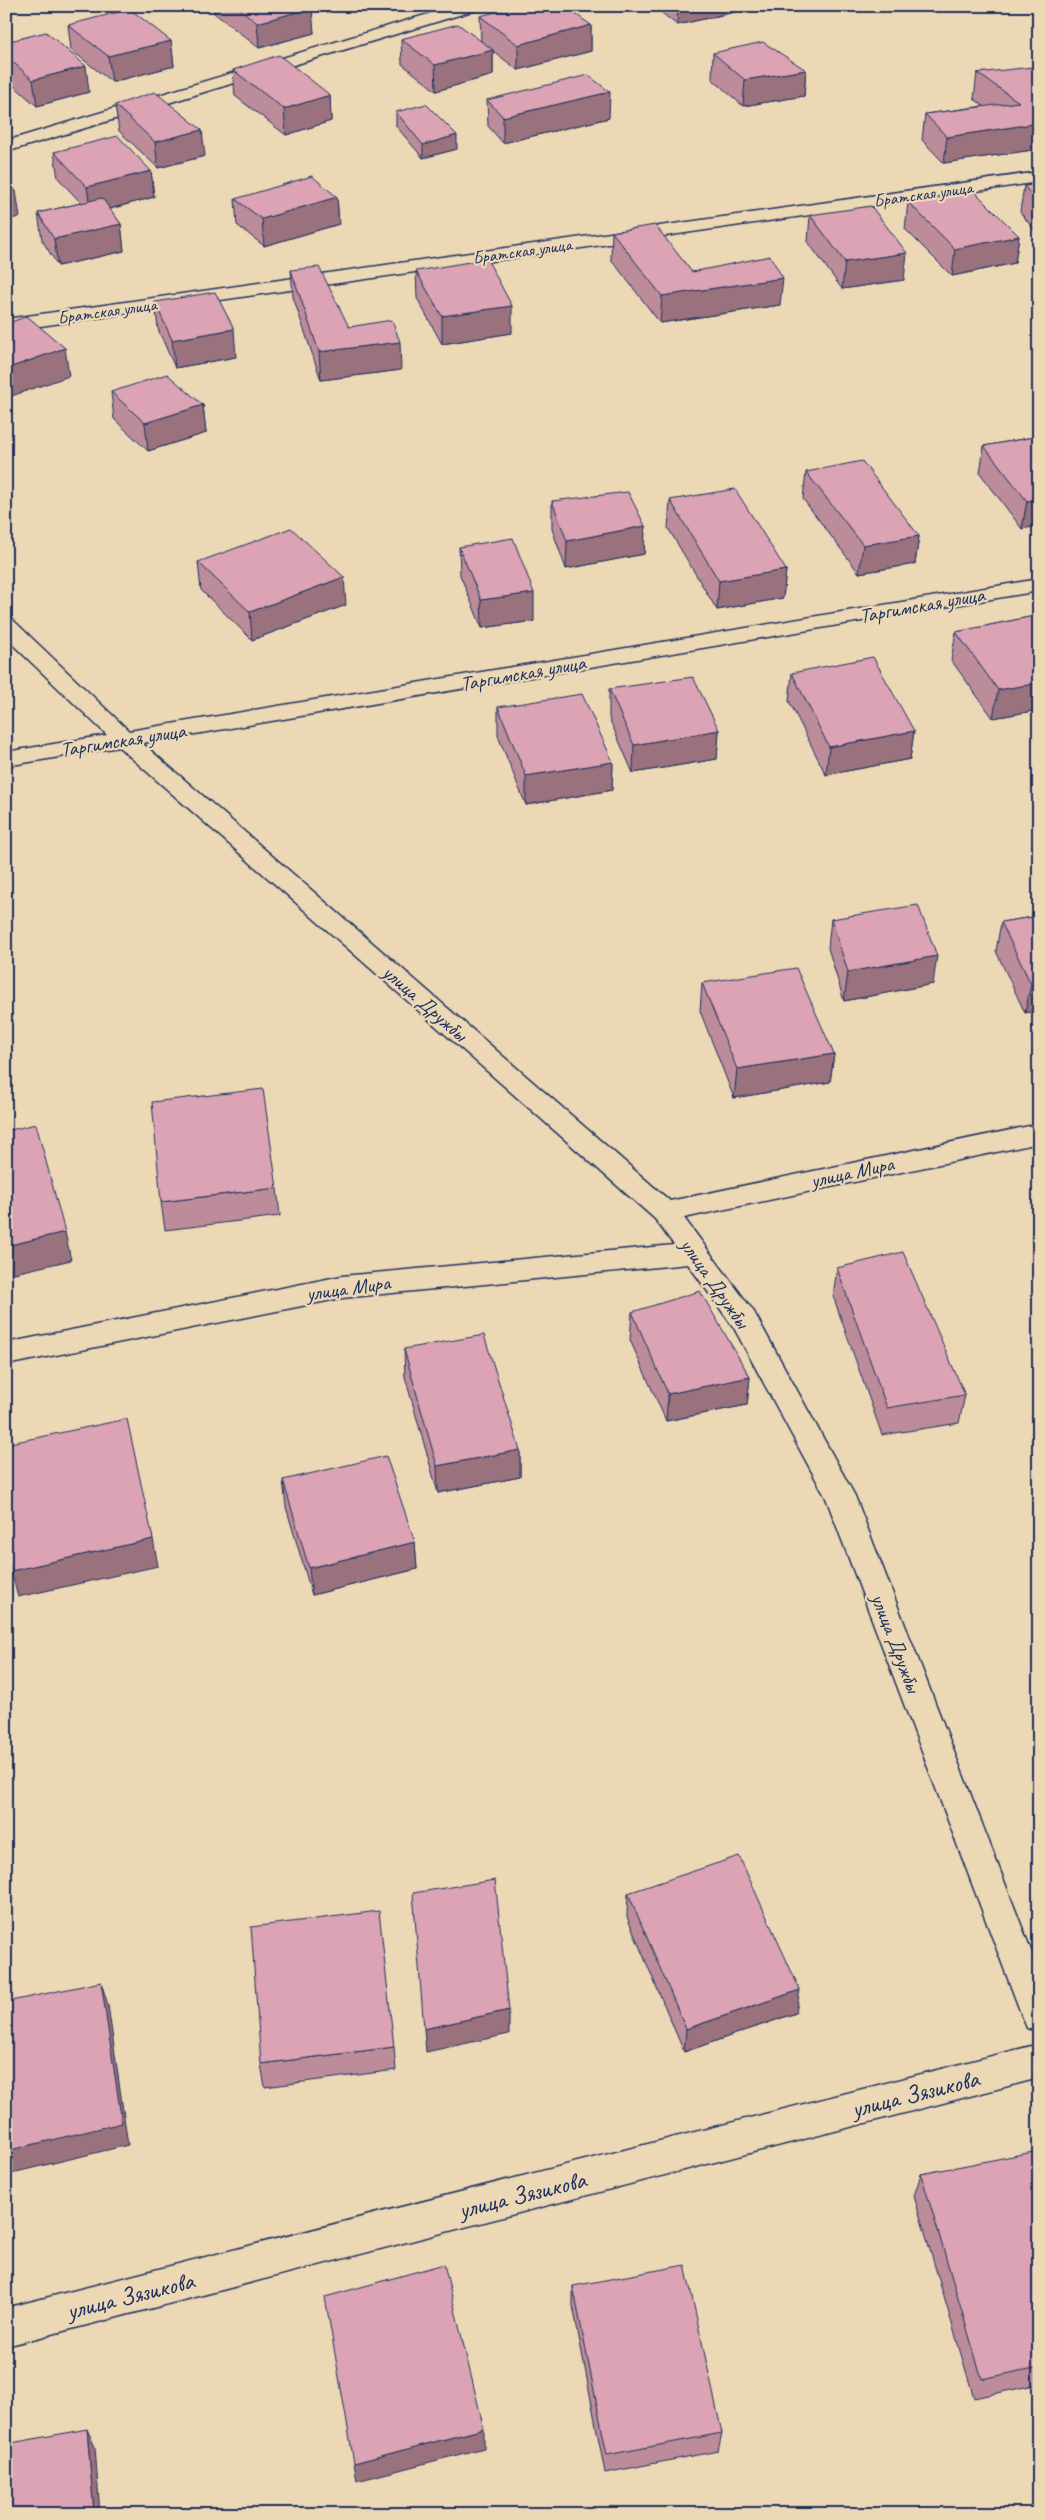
<svg xmlns="http://www.w3.org/2000/svg" width="1045" height="2520" font-family="Caveat,sans-serif">
  <style>
    .lines { fill: none; stroke-linecap: round; stroke-linejoin: round }
    .street-casing { stroke: #1b2f5e; stroke-width: 3 }
    .street { fill: #edd8b6; fill-rule: evenodd }
    .wall { fill: #bc8c9a; stroke: #1b2f5e }
    .shaded-wall { fill: #99727d; stroke: #1b2f5e }
    .building { fill: #dba3b3; stroke: #1b2f5e }
    .labels { text-anchor: middle; stroke-width: 4.5; stroke-linejoin: round; paint-order: stroke }
    .far-street-label { font-size: 18px; fill: #1b2f5e; stroke: #edd8b6 }
    .street-label { font-size: 21px; fill: #1b2f5e; stroke: #edd8b6 }
    .near-street-label { font-size: 25px; fill: #1b2f5e; stroke: #edd8b6 }
  </style>
  <rect width="100%" height="100%" fill="#edd8b6"/>
  <filter id="ink" filterUnits="userSpaceOnUse"><feTurbulence type="fractalNoise" baseFrequency=".02" numOctaves="2"/><feDisplacementMap in="SourceGraphic" scale="10" xChannelSelector="R" yChannelSelector="G"/><feConvolveMatrix kernelMatrix="1 2 1 2 8 2 1 2 1" color-interpolation-filters="sRGB"/></filter>
  <g filter="url(#ink)">
    <g class="lines">
      <defs>
        <path id="street" d="M455,6H481L479,9L6,152V141Z
          M1039,172V182L6,331V319Z
          M1039,579V591L142,743L670,1201L1039,1124V1143L684,1218L754,1312L855,1496L1039,1971V2032L1027,2028L1022,2016L826,1498L734,1328L688,1264L342,1298L6,1365V1343L342,1276L674,1245L655,1219L119,747L6,766V752L107,735L6,638V620L14,621L129,731Z
          M1039,2044V2078L6,2346V2308Z"/>
      </defs>
      <use href="#street" class="street-casing"/>
      <use href="#street" class="street"/>
    </g>
    <path class="wall" d="M214,6H310L314,33L259,48L214,13Z
      M653,6H735V12L677,25Z
      M480,16L591,25V51L518,70L493,51V75L436,91L402,64L401,39L481,41Z
      M68,25L171,41L174,66L112,82L71,50Z
      M6,42L89,92L37,106L6,79Z
      M713,53L806,70L804,96L743,106L712,79Z
      M233,70L330,95L331,121L286,135L235,96Z
      M1039,72V149L944,163L922,140L925,114L984,106L974,99L977,73Z
      M487,100L609,118L503,143L488,126Z
      M115,105L205,156L158,168L119,131Z
      M396,112L457,149L423,158L396,126Z
      M54,152L151,171L154,197L110,209L121,224L124,251L58,266L42,240L38,213L81,203L58,178Z
      M1039,184V236L1020,212L1024,186Z
      M337,197L339,224L264,246L237,225L235,199Z
      M908,202L1019,236L1015,263L952,276L905,229Z
      M810,215L904,280L842,289L808,242Z
      M612,232L692,272L780,305L660,323L611,259Z
      M291,270L349,327L401,370L321,380L293,297Z
      M416,271L512,333L442,344L417,298Z
      M155,302L236,357L175,368L158,329Z
      M111,392L203,405L206,433L148,451L114,419Z
      M1039,436L1022,529L980,473L984,446Z
      M806,472L919,536L915,564L859,573L803,499Z
      M670,500L786,570L783,598L717,610L668,528Z
      M552,501L645,526L644,554L566,569L552,529Z
      M459,547L534,621L482,628L460,575Z
      M198,562L346,605L252,640L201,590Z
      M1039,615V710L993,718L951,660L956,632Z
      M792,673L914,731L910,759L826,775L789,701Z
      M609,689L719,730L717,759L633,773L609,718Z
      M498,707L613,762L612,790L526,805L498,736Z
      M1039,916V1010L1025,1013L996,951L1001,922Z
      M831,919L933,984L844,1001L828,948Z
      M702,983L834,1054L830,1082L734,1098L700,1011Z
      M277,1188L280,1216L165,1230L161,1202Z
      M837,1268L965,1395L959,1423L882,1435L833,1296Z
      M632,1312L750,1377L747,1405L666,1421L630,1340Z
      M404,1349L520,1450V1477L438,1493L405,1377Z
      M283,1480L415,1542L417,1569L312,1595L286,1507Z
      M628,1893L796,2013L684,2052L627,1917Z
      M394,2047L396,2070L265,2087L261,2064Z
      M1039,2153V2384L974,2398L914,2196L921,2174Z
      M573,2286L722,2433L718,2451L605,2473L573,2306Z"/>
    <path class="shaded-wall" d="M678,6H735V12L677,25Z
      M312,8L314,33L259,48L257,23Z
      M591,25V51L518,70V45Z
      M171,41L174,66L112,82L108,56Z
      M493,50V75L436,91L435,65Z
      M86,66L89,92L37,106L33,80Z
      M806,70L804,96L743,106L745,80Z
      M610,92L609,118L503,143V117Z
      M330,95L331,121L286,135L284,109Z
      M1039,123V149L944,163L947,137Z
      M202,130L205,156L158,168L155,142Z
      M457,135V149L423,158V145Z
      M151,171L154,197L91,214L87,187Z
      M16,191L20,217L6,220V193Z
      M337,197L339,224L264,246L262,219Z
      M121,224L124,251L58,266L54,239Z
      M1019,236L1015,263L952,276L955,249Z
      M907,253L904,280L842,289L845,262Z
      M783,278L780,305L660,323L662,296Z
      M512,306V333L442,344V316Z
      M234,329L236,357L175,368L172,340Z
      M400,342L401,370L321,380L319,352Z
      M65,348L69,376L6,398V369Z
      M203,405L206,433L148,451L145,423Z
      M1039,499V526L1022,529L1027,501Z
      M645,526L644,554L566,569L567,541Z
      M919,536L915,564L859,573L863,545Z
      M786,570L783,598L717,610L719,581Z
      M344,577L346,605L252,640L250,612Z
      M534,593V621L482,628L481,600Z
      M1039,683V710L993,718L998,690Z
      M719,730L717,759L633,773L634,745Z
      M914,731L910,759L826,775L829,747Z
      M613,762L612,790L526,805V776Z
      M937,956L933,984L844,1001L848,972Z
      M1039,983V1010L1025,1013L1031,984Z
      M834,1054L830,1082L734,1098L737,1069Z
      M65,1232L71,1260L6,1275V1246Z
      M750,1377L747,1405L666,1421L668,1394Z
      M520,1450V1477L438,1493L437,1466Z
      M153,1539L158,1566L18,1597L11,1571Z
      M415,1542L417,1569L312,1595L309,1568Z
      M101,1982L108,2005L128,2145L8,2174L6,2170V2151Z
      M800,1990L796,2013L684,2052L686,2029Z
      M509,2010V2034L426,2052L424,2029Z
      M87,2429L95,2447L100,2514H94Z
      M484,2429V2448L357,2481L354,2463Z"/>
    <path class="building" d="M236,6H310L312,8L257,23Z
      M519,6H564L591,25L518,45L480,16Z
      M130,9L171,41L108,56L68,25Z
      M458,24L493,50L435,65L401,39Z
      M46,32L86,66L33,80L6,56V42Z
      M763,42L806,70L745,80L713,53Z
      M279,55L330,95L284,109L233,70Z
      M1033,67L1039,72V123L947,137L925,114L1019,102L977,73Z
      M588,75L610,92L503,117L487,100Z
      M155,92L202,130L155,142L115,105Z
      M426,104L457,135L423,145L396,112Z
      M118,136L151,171L87,187L54,152Z
      M312,176L337,197L262,219L235,199Z
      M6,180L16,191L6,193Z
      M1039,184V204L1024,186Z
      M974,191L1019,236L955,249L908,202Z
      M102,198L121,224L54,239L38,213Z
      M871,206L907,253L845,262L810,215Z
      M655,225L692,272L770,256L783,278L662,296L612,232Z
      M487,259L512,306L442,316L416,271Z
      M319,267L349,327L392,320L400,342L319,352L291,270Z
      M215,292L234,329L172,340L155,302Z
      M27,316L65,348L6,369V324Z
      M167,374L203,405L145,423L111,392Z
      M1039,436V499L1027,501L984,446Z
      M862,461L919,536L863,545L806,472Z
      M735,489L786,570L719,581L670,500Z
      M628,492L645,526L567,541L552,501Z
      M291,528L344,577L250,612L198,562Z
      M513,538L534,593L481,600L459,547Z
      M1039,615V683L998,690L956,632Z
      M873,657L914,731L829,747L792,673Z
      M693,677L719,730L634,745L609,689Z
      M582,694L613,762L526,776L498,707Z
      M918,905L937,956L848,972L831,919Z
      M1039,916V983L1031,984L1001,922Z
      M796,968L834,1054L737,1069L702,983Z
      M263,1089L277,1188L161,1202L152,1102Z
      M36,1124L65,1232L6,1246V1131Z
      M903,1252L965,1395L887,1408L837,1268Z
      M700,1291L750,1377L668,1394L632,1312Z
      M484,1335L520,1450L437,1466L404,1349Z
      M127,1419L153,1539L11,1571L6,1542V1444Z
      M386,1456L415,1542L309,1568L283,1480Z
      M739,1856L800,1990L686,2029L628,1893Z
      M495,1880L509,2010L424,2029L413,1893Z
      M379,1911L394,2047L261,2064L251,1927Z
      M101,1982L122,2123L6,2151V2002Z
      M1038,2151L1039,2367L982,2379L921,2174Z
      M444,2264L484,2429L354,2463L325,2297Z
      M685,2265L722,2433L607,2455L573,2286Z
      M87,2429L94,2514H6V2444Z"/>
  </g>
  <g class="labels">
    <g class="far-street-label">
      <text transform="translate(923 194) rotate(-8)" y="6">Братская улица</text>
      <text transform="translate(522 251) rotate(-8)" y="6">Братская улица</text>
      <text transform="translate(107 311) rotate(-8)" y="6">Братская улица</text>
    </g>
    <g class="street-label">
      <text transform="translate(922 605) rotate(-10)" y="7">Таргимская улица</text>
      <text transform="translate(523 673) rotate(-10)" y="7">Таргимская улица</text>
      <text transform="translate(123 740) rotate(-9)" y="7">Таргимская улица</text>
      <text transform="translate(425 1003) rotate(41)" y="7">улица Дружбы</text>
      <text transform="translate(852 1172) rotate(-12)" y="7">улица Мира</text>
      <text transform="translate(715 1283) rotate(55)" y="7">улица Дружбы</text>
      <text transform="translate(348 1288) rotate(-8)" y="7">улица Мира</text>
      <text transform="translate(896 1643) rotate(69)" y="7">улица Дружбы</text>
    </g>
    <g class="near-street-label">
      <text transform="translate(915 2093) rotate(-14)" y="9">улица Зязикова</text>
      <text transform="translate(522 2194) rotate(-14)" y="9">улица Зязикова</text>
      <text transform="translate(130 2295) rotate(-14)" y="9">улица Зязикова</text>
    </g>
  </g>
  <rect width="1045" height="2520" fill="none" stroke="#edd8b6" stroke-width="25"/>
  <rect x="12" y="12" width="1020" height="2495" fill="none" stroke="#1b2f5e" stroke-width="2" filter="url(#ink)"/>
</svg>
